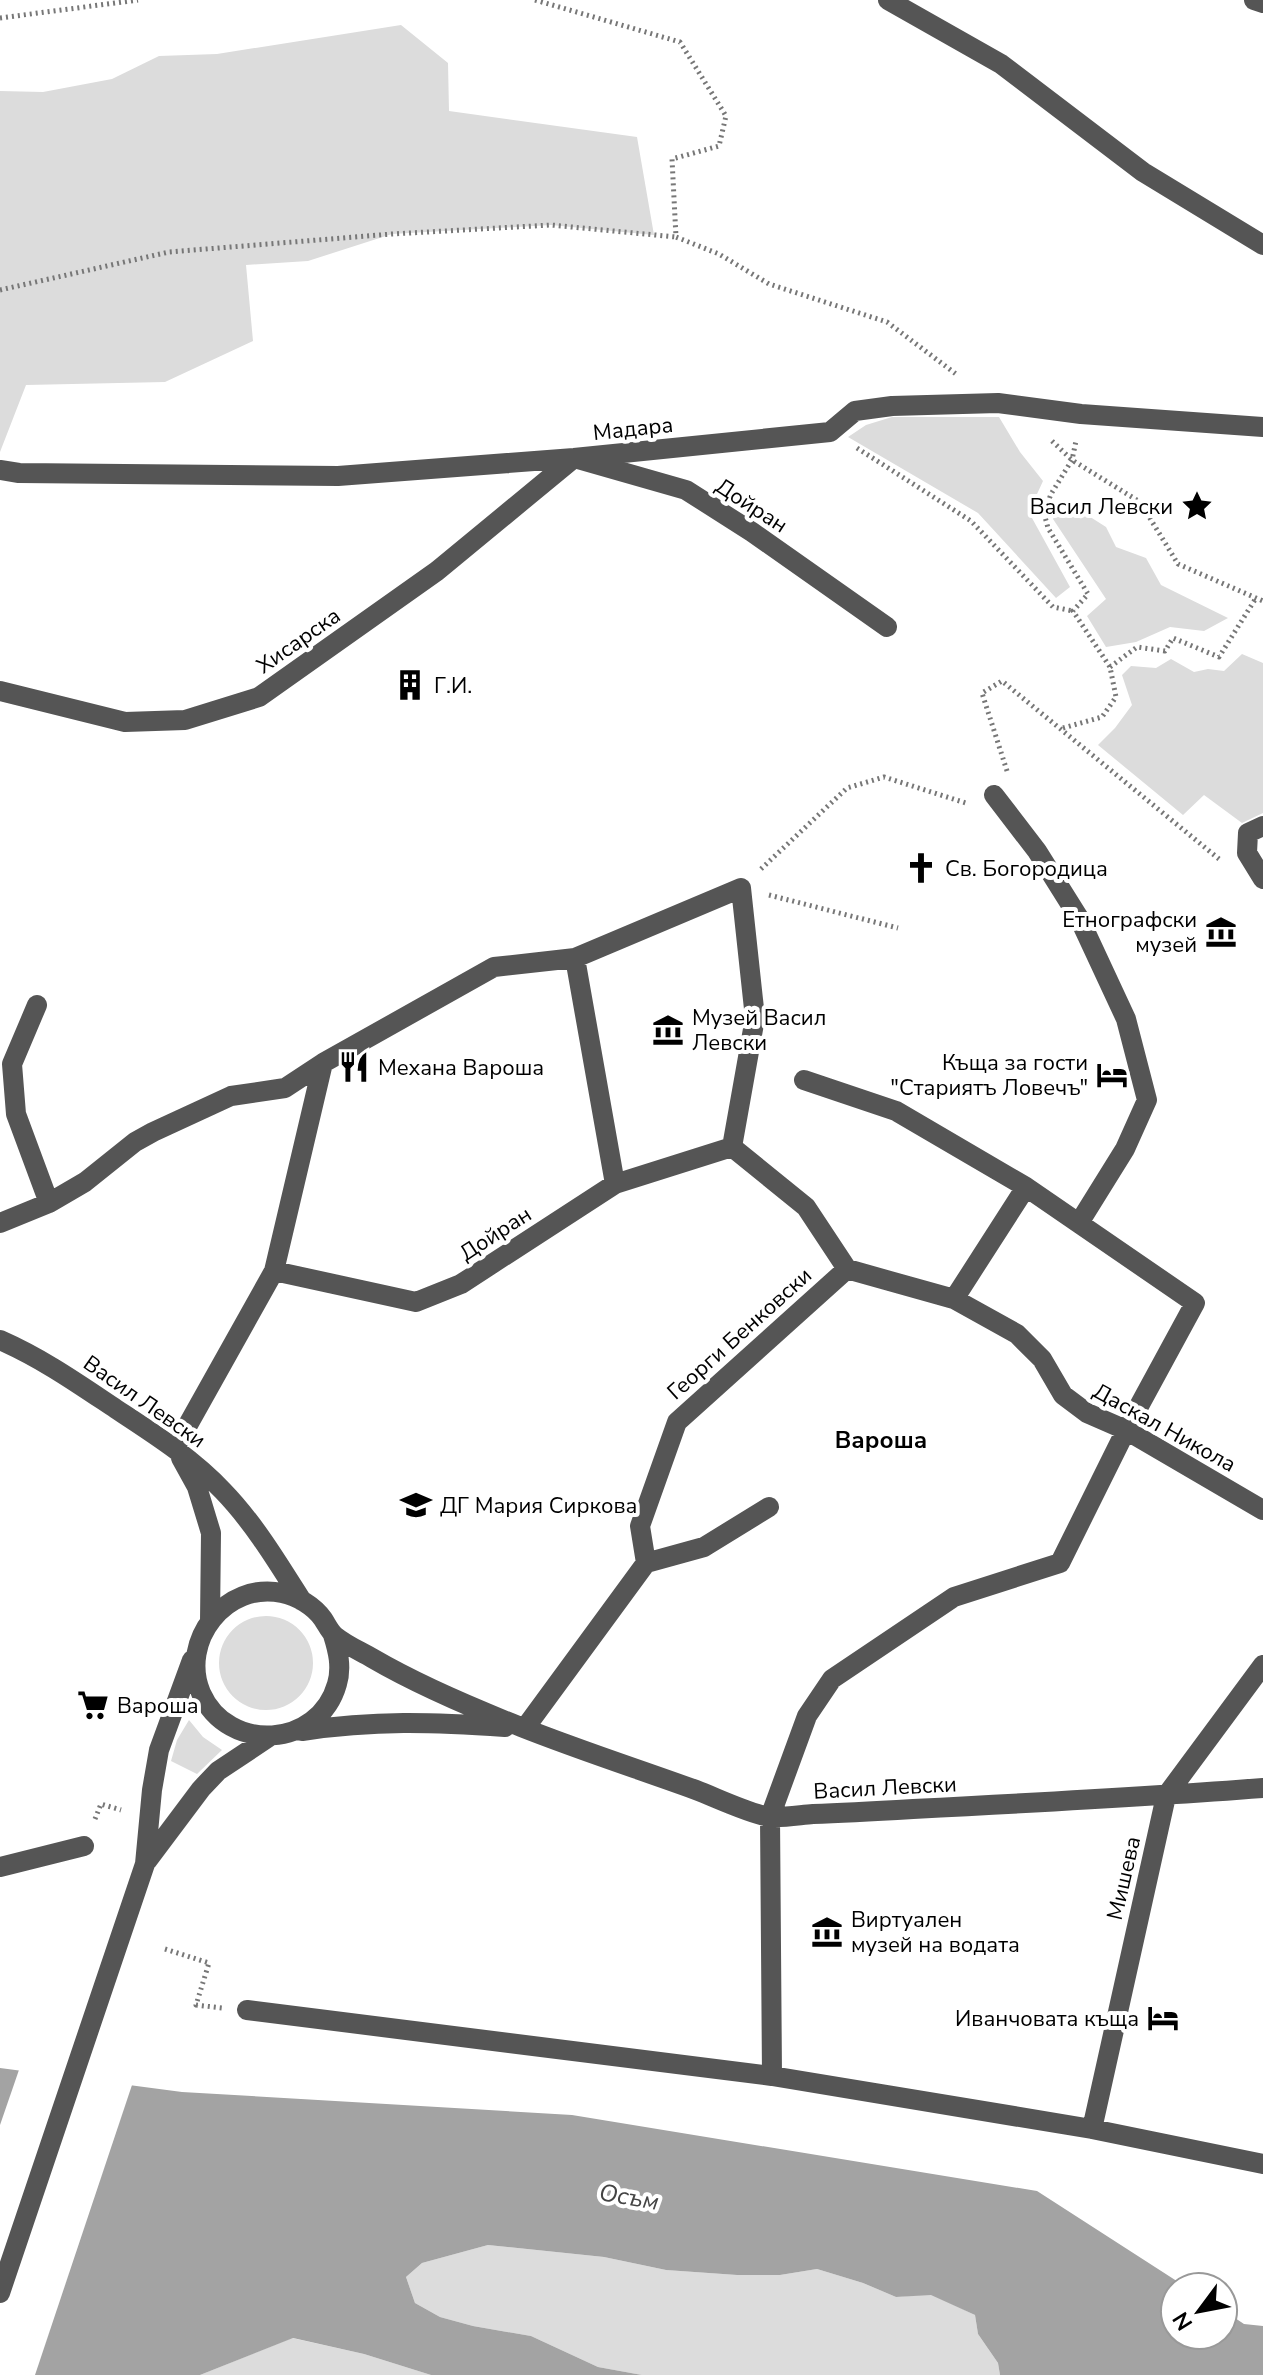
<svg xmlns="http://www.w3.org/2000/svg" width="1263" height="2375" font-family="'Nunito Sans',sans-serif">
  <style>
    .green { fill: #dcdcdc }
    .water { fill: #a3a3a3 }
    .pier { fill: #fff }
    .lines { fill: none; stroke-linecap: round; stroke-linejoin: round }
    .path { stroke: #777; stroke-width: 5; stroke-dasharray: 2 4; stroke-linecap: butt }
    .minor { stroke: #555; stroke-width: 20 }
    .labels { text-anchor: middle; stroke-width: 8; stroke-linejoin: round; paint-order: stroke }
    .street-label { font-size: 22px; fill: #000; stroke: #fff }
    .poi-label { font-size: 22px; fill: #000; stroke: #fff; text-anchor: start }
    .neighbourhood-label { font-size: 24px; font-weight: bold; fill: #000; stroke: #fff }
    .water-label { font-size: 24px; font-style: italic; fill: #444; stroke: #fff }
  </style>
  <rect width="100%" height="100%" fill="#fff"/>
  <path class="green" d="M401,25L448,63L449,111L637,137L654,235L551,225L392,234L308,261L246,265L253,341L165,382L26,385L0,452V91L43,92L112,79L159,56L217,54Z
    M892,417H999L1020,452L1043,481L1032,505V518L1070,587L1056,598L978,513L848,437L866,425Z
    M1062,499L1106,527L1116,547L1146,558L1161,585L1228,618L1204,631L1170,627L1136,642L1106,647L1087,616L1106,599L1053,519Z
    M1242,654L1263,663V813L1242,823L1204,795L1183,815L1098,745L1115,728L1132,705L1122,675L1131,666L1156,668L1171,659L1194,672L1208,669L1224,671Z
    M219 1663a47 47 0 1 1 94 0a47 47 0 1 1-94 0Z
    M189,1720L203,1737L222,1750L197,1774L171,1761L177,1740Z
    M488,2245L604,2257L666,2270L737,2275H780L817,2269L863,2283L896,2297L931,2294L975,2315L978,2334L998,2363L1000,2375H642L598,2367L531,2336L473,2326L440,2317L415,2303L406,2277L422,2263Z
    M292,2338L364,2354L431,2375H200Z"/>
  <path class="water" d="M0,2068L182,2092L572,2115L1037,2191L1186,2287H1175V2335H1223V2310L1244,2324L1263,2326V2375H1000L998,2363L978,2334L975,2315L931,2295L896,2297L863,2283L817,2269L780,2275H737L666,2270L604,2257L488,2245L422,2263L406,2277L415,2303L440,2317L473,2326L531,2336L598,2367L642,2375H431L364,2354L293,2338L200,2375H0Z"/>
  <path class="pier" d="M20,2067L133,2082L35,2375H0V2125Z"/>
  <g class="lines">
    <path class="path" d="M535,0L680,42L726,116L719,146L672,159L676,237L719,254L769,284L887,322L956,374
      M0,18L138,0
      M0,290L169,252L392,234L551,225L676,237
      M1052,441L1072,460L1140,502L1178,564L1263,601
      M857,448L971,521L1053,607L1073,611
      M1110,667L1137,647L1165,651L1173,638L1219,657L1256,598
      M1063,728L1102,717L1116,697L1110,667L1073,611L1088,594L1048,528L1044,513L1051,494L1072,460L1076,441
      M1007,771L982,693L1002,681L1219,859
      M761,869L847,788L884,777L969,804
      M769,895L898,928
      M95,1819L101,1804L121,1810
      M165,1949L209,1963L196,2005L222,2008"/>
    <path class="minor" d="M888,0L1001,64L1143,172L1263,245
      M1254,0L1263,3
      M0,470L19,473L338,476L574,458L830,432L855,411L892,406L998,403L1081,414L1263,427
      M0,691L125,722L185,720L259,697L437,571L574,458L686,490L752,532L887,627
      M994,795L1037,851L1079,918L1126,1019L1147,1100L1125,1149L1079,1223
      M1263,826L1248,833L1247,853L1263,879
      M575,958L615,1184
      M37,1005L12,1064L16,1114L49,1203
      M732,1147L806,1207L847,1269L954,1299L1017,1334L1042,1359L1063,1395L1087,1413L1126,1430L1263,1510
      M0,1223L49,1203L85,1182L135,1142L153,1132L231,1096L285,1088L323,1063L494,967L575,958L741,888L755,1018L732,1147
      M274,1271L416,1302L461,1284L615,1184L732,1147
      M954,1299L1026,1187
      M0,1340C43,1359 77,1383 116,1409C154,1434 192,1458 223,1491C254,1523 278,1563 302,1601
      M175,1448L274,1271L323,1063
      M181,1458L197,1487L211,1533L210,1621
      M646,1563L704,1547L769,1507
      M333,1635C338,1651 342,1667 337,1684C319,1748 228,1754 201,1693C179,1641 226,1581 282,1593C297,1596 314,1606 323,1619C327,1625 330,1632 335,1636C346,1645 360,1651 372,1658C420,1686 470,1707 521,1727C579,1750 638,1769 696,1790C717,1798 750,1814 770,1817C784,1818 800,1815 813,1814C847,1813 880,1811 913,1809C1030,1803 1147,1797 1263,1788
      M525,1728L646,1563L640,1526L677,1422L847,1269
      M302,1731C375,1720 432,1722 505,1727
      M147,1861L201,1789L218,1771L269,1737
      M0,1867L84,1846
      M247,2010L772,2076L1092,2129L1263,2164
      M772,2076L770,1817L807,1716L832,1679L954,1597L1060,1563L1126,1430L1195,1303L1026,1187L896,1111L804,1080
      M1092,2129L1166,1796L1263,1665
      M0,2293L145,1864L152,1790L159,1750L192,1660"/>
  </g>
  <defs>
    <symbol id="sight-bare" viewBox="-9 -9 18 18"><path d="M0-6L1.8-2.2L6-1.7L2.9 1.2L3.7 5.4L0 3.3L-3.7 5.4L-2.9 1.2L-6-1.7L-1.8-2.2Z" fill="#000" stroke="#fff" stroke-width="2.5" paint-order="stroke"/></symbol>
    <symbol id="building-bare" viewBox="-9 -9 18 18"><path d="M-4-6H4V6H1V3H-1V6H-4ZM-2.5-4.3h1.7v1.8h-1.7ZM.8-4.3h1.7v1.8H.8ZM-2.5-1h1.7V.8h-1.7ZM.8-1h1.7V.8H.8Z" fill="#000" stroke="#fff" stroke-width="2.5" paint-order="stroke"/></symbol>
    <symbol id="church-bare" viewBox="-9 -9 18 18"><path d="M-1.2-6h2.4v3.5h3.3v2.4h-3.3V6h-2.4V-.1h-3.3v-2.4h3.3Z" fill="#000" stroke="#fff" stroke-width="2.5" paint-order="stroke"/></symbol>
    <symbol id="museum-bare" viewBox="-9 -9 18 18"><path d="M0-6L6-3V-2H-6V-3ZM-5-1h2V3h-2ZM-1-1h2V3h-2ZM3-1h2V3H3ZM-6 4H6V6H-6Z" fill="#000" stroke="#fff" stroke-width="2.5" paint-order="stroke"/></symbol>
    <symbol id="restaurant-bare" viewBox="-9 -9 18 18"><path d="M-5-6h1v4h1v-4h1v4h1v-4h1v5L-1.5 .5V6h-2V.5L-5-1ZM5-6V6H3V1.5H1.5Q1.5-4 5-6Z" fill="#000" stroke="#fff" stroke-width="2.5" paint-order="stroke"/></symbol>
    <symbol id="hotel-bare" viewBox="-9 -9 18 18"><path d="M-6-4.5h1.5V1H6V5H4.5V3h-9V5H-6ZM-4 0a1.8 1.8 0 1 1 3.6 0ZM.5 0V-2.5h3Q6-2.5 6 0Z" fill="#000" stroke="#fff" stroke-width="2.5" paint-order="stroke"/></symbol>
    <symbol id="school-bare" viewBox="-9 -9 18 18"><path d="M0-5L7-2L0 1L-7-2ZM-4 1L0 2.5L4 1V4Q0 6-4 4Z" fill="#000" stroke="#fff" stroke-width="2.5" paint-order="stroke"/></symbol>
    <symbol id="supermarket-bare" viewBox="-9 -9 18 18"><path d="M-6-5.5h2.5l.6 2H6L4.5 2H-2.5L-4.4-4H-6ZM-1.5 3.2a1.3 1.3 0 1 0 .1 0ZM3 3.2a1.3 1.3 0 1 0 .1 0Z" fill="#000" stroke="#fff" stroke-width="2.5" paint-order="stroke"/></symbol>
  </defs>
  <g fill-rule="evenodd">
    <use href="#sight-bare" x="1175" y="484" width="44" height="44"/>
    <use href="#building-bare" x="388" y="663" width="44" height="44"/>
    <use href="#church-bare" x="899" y="846" width="44" height="44"/>
    <use href="#museum-bare" x="1199" y="910" width="44" height="44"/>
    <use href="#museum-bare" x="646" y="1008" width="44" height="44"/>
    <use href="#restaurant-bare" x="332" y="1045" width="44" height="44"/>
    <use href="#hotel-bare" x="1090" y="1053" width="44" height="44"/>
    <use href="#school-bare" x="394" y="1483" width="44" height="44"/>
    <use href="#supermarket-bare" x="71" y="1683" width="44" height="44"/>
    <use href="#museum-bare" x="805" y="1910" width="44" height="44"/>
    <use href="#hotel-bare" x="1141" y="1996" width="44" height="44"/>
  </g>
  <g class="labels">
    <g class="street-label">
      <text transform="translate(633 428) rotate(-6)" y="8">Мадара</text>
      <text transform="translate(752 505) rotate(33)" y="8">Дойран</text>
      <text transform="translate(298 640) rotate(-35)" y="8">Хисарска</text>
      <text transform="translate(495 1233) rotate(-33)" y="8">Дойран</text>
      <text transform="translate(739 1333) rotate(-42)" y="8">Георги Бенковски</text>
      <text transform="translate(145 1401) rotate(35)" y="8">Васил Левски</text>
      <text transform="translate(1165 1427) rotate(29)" y="8">Даскал Никола</text>
      <text transform="translate(885 1787) rotate(-3)" y="8">Васил Левски</text>
      <text transform="translate(1123 1878) rotate(-77)" y="8">Мишева</text>
    </g>
    <g class="poi-label">
      <text x="1173" y="514" text-anchor="end">Васил Левски</text>
      <text x="434" y="693">Г.И.</text>
      <text x="945" y="876">Св. Богородица</text>
      <text x="1197" y="927" text-anchor="end">Етнографски<tspan x="1197" dy="25">музей</tspan></text>
      <text x="692" y="1025">Музей Васил<tspan x="692" dy="25">Левски</tspan></text>
      <text x="1088" y="1070" text-anchor="end">Къща за гости<tspan x="1088" dy="25">"Стариятъ Ловечъ"</tspan></text>
      <text x="378" y="1075">Механа Вароша</text>
      <text x="440" y="1513">ДГ Мария Сиркова</text>
      <text x="117" y="1713">Вароша</text>
      <text x="851" y="1927">Виртуален<tspan x="851" dy="25">музей на водата</tspan></text>
      <text x="1139" y="2026" text-anchor="end">Иванчовата къща</text>
    </g>
    <g class="neighbourhood-label">
      <text x="881" y="1448">Вароша</text>
    </g>
    <g class="water-label">
      <text transform="translate(629 2197) rotate(10)" y="8">Осъм</text>
    </g>
  </g>
  <g transform="translate(1199 2311) rotate(238)"><circle r="38" fill="#ffffff" stroke="#999999" stroke-width="2"/>
  <path d="M0-6L14 30L0 20L-14 30Z" fill="#000000"/>
  <text y="-12" font-size="22" font-weight="bold" text-anchor="middle" fill="#000000">N</text>
  </g>
</svg>
